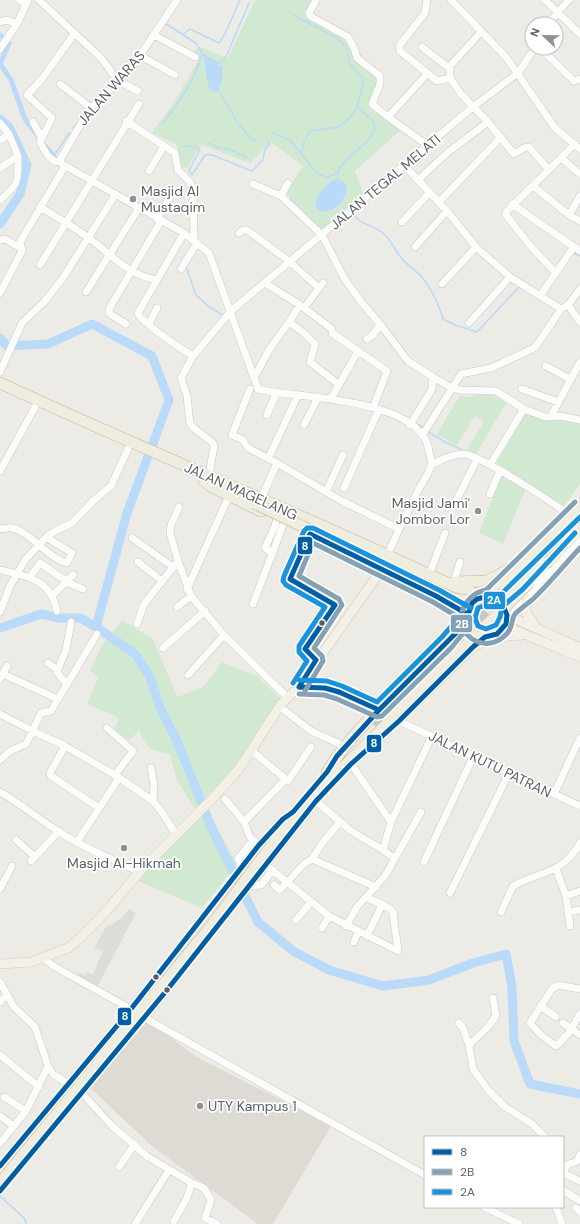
<svg xmlns="http://www.w3.org/2000/svg" width="580" height="1224" font-family="'DM Sans',sans-serif">
  <style>
    .industrial { fill: #dddcd7 }
    .education { fill: #dddbd4 }
    .green { fill: #d2e9d1 }
    .water { fill: #b9daf8 }
    .lines { fill: none; stroke-linecap: round; stroke-linejoin: round }
    .stream { stroke: #b9daf8; stroke-width: 1.5 }
    .canal { stroke: #b9daf8; stroke-width: 5 }
    .river { stroke: #b9daf8; stroke-width: 9 }
    .highway-tunnel { stroke: #c8c8c6; stroke-width: 11; stroke-dasharray: 11 5.5; stroke-linecap: butt }
    .minor-casing { stroke: #c8c8c7; stroke-width: 8 }
    .major-casing { stroke: #d5cdb2; stroke-width: 10 }
    .highway-casing { stroke: #c4b793; stroke-width: 12 }
    .minor { stroke: #fcfcfb; stroke-width: 7 }
    .major { stroke: #f3f1e7; stroke-width: 9 }
    .highway { stroke: #efece0; stroke-width: 11 }
    .minor-bridge-casing { stroke: #c8c8c7; stroke-width: 8; stroke-linecap: butt }
    .highway-bridge-casing { stroke: #c4b793; stroke-width: 12; stroke-linecap: butt }
    .minor-bridge { stroke: #fcfcfb; stroke-width: 7 }
    .highway-bridge { stroke: #efece0; stroke-width: 11 }
    .bus-1-casing { stroke: #fff; stroke-width: 8 }
    .bus-2-casing { stroke: #fff; stroke-width: 8 }
    .bus-3-casing { stroke: #fff; stroke-width: 8 }
    .bus-1 { stroke: #005ea5; stroke-width: 5 }
    .bus-2 { stroke: #85a2b5; stroke-width: 5 }
    .bus-3 { stroke: #1a93db; stroke-width: 5 }
    .poi-dot { fill: #8e9092; stroke: #fff; stroke-width: 1.5 }
    .bus-dot { fill: #5b5f65; stroke: #fff; stroke-width: 1.5 }
    .labels { text-anchor: middle; stroke-width: 3.5; stroke-linejoin: round; paint-order: stroke }
    .street-label { font-size: 14px; fill: #5b5f65; stroke: #fff }
    .poi-label { font-size: 14px; fill: #5b5f65; stroke: #fff; text-anchor: start }
    .line-badge { stroke: #fff; stroke-width: 1.5 }
    .badge-label { font-size: 11px; text-anchor: middle; font-weight: bold; fill: #fff }
  </style>
  <rect width="100%" height="100%" fill="#ecebe6"/>
  <path class="industrial" d="M129,909L136,913L97,987L77,977L79,973L85,975L87,972L93,974L103,951L94,948L106,927L121,919Z"/>
  <path class="education" d="M145,1018L195,1056L331,1126L273,1224H258L153,1147L88,1086Z"/>
  <path class="green" d="M255,0H313L306,13L338,30L380,76L370,101L403,128L355,171L364,196L322,231L290,200L287,190L303,166L271,142L250,163L202,145L187,168L182,167L176,144L152,133L174,102L199,59L194,51L200,47L228,58Z
    M491,393L506,403L476,454L467,450L484,421L475,416L456,446L437,434L460,395L467,397Z
    M525,411L580,423V484L564,506L494,461Z
    M501,476L525,490L503,544L479,533Z
    M122,620L153,639L177,697L203,687L222,662L257,676L280,698L244,756L195,809L177,781L170,754C152,751 146,748 139,731L129,740L114,729L119,718L87,704L98,678L90,670L104,642Z
    M205,805L237,864L202,908L129,877Z"/>
  <path class="water" d="M202,53L220,63L218,65L223,66L222,80L217,93L210,90C205,78 207,65 202,53Z
    M337,179C365,185 325,229 315,204C318,193 327,183 337,179Z"/>
  <g class="lines">
    <path class="stream" d="M293,15L337,38L346,47L349,60
      M183,34L190,29L219,43L225,34L240,0
      M217,65L226,57L249,3
      M120,75L132,61
      M218,89L237,122
      M162,124C179,103 196,79 202,53L197,44L165,23
      M239,125L252,139L257,141
      M73,128L78,122
      M273,133L291,141L302,154
      M305,140L310,131L338,127L346,122L357,108L363,83L362,77L349,63
      M209,143L219,148L229,149L246,157
      M186,146H193
      M301,153L304,142
      M302,155C310,163 315,176 328,177V179
      M54,156L69,133
      M337,174C344,154 369,148 375,128L373,120L357,108
      M192,175L205,155H212L252,171L263,160L265,149L270,144L267,140
      M192,175L189,170L200,150L195,146
      M328,177L337,173
      M337,179L338,176
      M352,212C358,224 374,225 384,234C391,240 394,249 400,256C405,264 414,269 420,275C432,288 438,303 443,319L455,325L477,332L520,286
      M573,253L580,256
      M186,266L196,295L208,306L224,316
      M415,423L424,428
      M427,431L445,442L464,451
      M0,1196L25,1219L26,1224"/>
    <path class="canal" d="M0,35L9,43L0,64
      M0,64L11,80L25,119L37,135
      M44,145L54,156"/>
    <path class="river" d="M0,119L9,127L27,165L20,194L0,224
      M0,338L7,346L48,344L92,324L152,356L169,400L127,513L96,627L135,654L150,677L160,708L177,741L212,829L258,922L293,951L329,970L383,986L429,980L473,963L506,954L512,987L514,1041L530,1084L580,1094
      M0,628L41,614L59,618H80L96,627"/>
    <path class="highway-tunnel" d="M530,571L580,517
      M373,724L511,591"/>
    <defs>
      <path id="minor" d="M19,0L26,5
        M39,0L101,58L118,81L138,91
        M177,0L131,69L91,108L83,120L60,160L62,164L184,233L209,253L258,389C297,399 422,397 429,451C430,455 432,461 431,466C428,475 421,484 417,493C406,514 396,535 387,556
        M316,0L309,13L310,16L348,37L354,48L357,58L380,76V84L372,104L388,117
        M427,0L425,13L399,46L400,51L437,81L450,78
        M451,0L506,57L555,128L580,149
        M545,0L580,34
        M0,22L6,20L17,24
        M550,24L557,13L569,0
        M481,32L450,66V78L461,94L488,122L514,154L526,147H529L549,170
        M154,35L195,57
        M422,47L449,68
        M540,48L574,81L580,79
        M0,49L17,24L28,0
        M141,56L175,75
        M427,74L388,117L427,145
        M60,84L91,108
        M126,121L175,153L178,170L189,181L193,190L194,240
        M33,122L41,137
        M0,123L9,134L0,140
        M561,158L580,174
        M60,162C49,162 45,151 40,142L52,118L27,95L42,79L74,34
        M404,165L447,211L476,247L510,277L561,309L568,305L580,322
        M0,168L18,156L9,134
        M149,171L164,146
        M418,180L447,153L488,122
        M253,184L281,196L322,235L344,278L362,303L380,324L408,361L433,377L432,389L410,425
        M533,186L569,215L580,221
        M281,196L288,183
        M0,200C20,183 18,182 18,156
        M439,202L501,137
        M512,204L580,251
        M40,207C57,217 74,227 90,239C113,256 127,274 157,280
        M569,215L580,196
        M157,219L172,193
        M402,222L430,192
        M184,233L138,313C140,322 183,350 193,356
        M239,233L243,230H247L290,262L319,288
        M0,240L5,239L22,249
        M415,247L447,211
        M40,265L139,104
        M181,269L197,243
        M556,273L532,248L506,215V212L575,144
        M265,283L300,305L332,329V333L387,371L373,408
        M442,284L476,247
        M86,292L139,208
        M0,293L22,251L20,242L65,166
        M540,296L573,248
        M300,305L289,322L305,334L315,344L310,362L338,384
        M568,305L580,289
        M304,308L323,283
        M469,323L510,277
        M126,324L110,314L109,309L161,221
        M149,324L157,308
        M367,339L373,335L380,324
        M546,366L570,379
        M0,372L22,323L44,302L63,278L115,195
        M433,377L452,388L461,390L496,391L524,409
        M254,378L269,350L289,322
        M250,389L232,435L243,440L248,448L277,463L340,500L399,529
        M522,389L558,402
        M331,399L358,351
        M267,415L276,394
        M551,416L580,362
        M304,425L318,397
        M423,434L461,374L491,368L532,349L537,345L561,309
        M268,459L298,395
        M431,465C440,460 452,454 463,454C483,456 553,503 571,516
        M490,465L524,409L545,417L560,416L580,420
        M0,471L35,407
        M209,475L214,446L213,443L195,429L190,424L187,396L181,378L193,356L231,311L474,106L518,73L535,48
        M344,488L379,409
        M326,492L343,455
        M490,494L500,471
        M261,499L277,463
        M456,501L477,459
        M179,507L171,525L170,533L178,561L191,596L224,635L288,698
        M0,529C4,529 8,527 12,528C30,531 47,558 67,563L72,553L46,537
        M132,538L173,567
        M273,554L265,548L275,526L277,518
        M138,562L162,581
        M0,570C27,576 51,579 57,611
        M429,575L445,533
        M30,577L40,563L69,583L83,589
        M453,584L460,562
        M187,589L229,496
        M52,596L73,575
        M253,604L283,525L286,522
        M177,607L191,596
        M508,610L528,594L580,538
        M0,612L10,586L25,560L46,537L57,530L72,523L93,501L111,486L128,449
        M137,624L144,604L178,561
        M456,633L466,635L472,644
        M163,648L205,611
        M48,663L58,670
        M3,674L58,699
        M188,675L224,635
        M0,679L7,666
        M67,685L57,672L66,650L71,622
        M299,687L325,688L339,692L379,710
        M280,707L311,731L338,743L344,748
        M0,714L33,731L65,746L115,775L153,801L161,811L176,834
        M399,721L580,806
        M107,728L133,751L115,775
        M376,742L480,642
        M65,746L50,773L51,776L99,808
        M252,751L288,781L311,747
        M0,760L10,751L26,744L41,713L51,711L97,634
        M351,764L391,822L383,850L395,859
        M151,768L154,785L153,801
        M0,792C21,804 39,819 59,832C84,848 113,860 140,872
        M554,794L580,738
        M225,799L244,822
        M316,801L351,831L383,850
        M340,822L323,842L312,859L376,887
        M391,822L432,736
        M16,840L35,857
        M253,840L238,859L252,886L261,885L273,870
        M77,842L119,778
        M259,845L250,837L244,822L285,780
        M31,861L59,831
        M247,861L278,824L293,812
        M424,862L473,757
        M266,865L329,916L398,951L393,912L389,908L366,897L357,907L346,926
        M556,869L566,896L570,926
        M262,870L318,799
        M274,885L280,890L304,864L312,859
        M0,889L12,866
        M450,893L509,773
        M566,896L580,891
        M366,897L385,876L421,812
        M501,912L513,886C541,870 561,876 580,843
        M569,912L580,910
        M296,920L311,902
        M322,928L329,916
        M367,936L382,905
        M354,942L358,932
        M43,958L55,967L131,1009
        M0,982L14,1007L35,1027L48,1066L53,1074L68,1084
        M580,989L558,985L552,989L530,1023L541,1035L556,1046L568,1034L580,1014
        M0,1002L7,995
        M540,1006L556,1017
        M145,1018L425,1175
        M459,1023L463,1028L469,1045L473,1069L488,1090L504,1106L532,1124L545,1137
        M563,1023L580,1035
        M469,1045L488,1027L496,1016L493,998
        M0,1055L39,1087
        M82,1093L112,1126L148,1157L192,1183L204,1188L211,1200L205,1218L217,1224
        M4,1097L26,1111
        M0,1116L14,1126
        M0,1143L26,1111L48,1066
        M35,1149L145,1018L199,948
        M0,1166L131,1009L204,917
        M119,1167L135,1144
        M563,1173L567,1165L577,1161L580,1155
        M563,1173L580,1181
        M563,1190L580,1201
        M484,1207L519,1224
        M556,1207L562,1224
        M576,1208L580,1212
        M174,1221L186,1200L192,1183
        M135,1224L169,1170"/>
      <path id="major" d="M525,597L526,612L535,626
        M507,615L580,648
        M505,626L580,657
        M476,645L496,637L522,635
        M0,964L31,962L68,948L76,942L102,916L143,868L213,798L239,769L281,704L299,687L382,569"/>
      <path id="highway" d="M0,383C148,452 300,513 447,583L483,597
        M204,481L212,487L261,511
        M550,561L580,529
        M454,582L487,581L512,568
        M435,595L467,614
        M489,596L580,507
        M467 616a20 20 0 1 1 40 0a20 20 0 1 1-40 0Z
        M327,772C363,713 426,673 467,618
        M256,866L293,819L313,797L387,724
        M0,1183L212,925"/>
    </defs>
    <use href="#minor" class="minor-casing"/>
    <use href="#major" class="major-casing"/>
    <use href="#highway" class="highway-casing"/>
    <use href="#minor" class="minor"/>
    <use href="#major" class="major"/>
    <use href="#highway" class="highway"/>
    <defs>
      <path id="minor-bridge" d="M233,905L262,870
        M204,917L247,861"/>
      <path id="highway-bridge" d="M254,503L453,599C489,604 499,600 527,577C534,571 541,565 550,561
        M387,724L529,583
        M212,925L256,866"/>
    </defs>
    <use href="#minor-bridge" class="minor-bridge-casing"/>
    <use href="#highway-bridge" class="highway-bridge-casing"/>
    <use href="#minor-bridge" class="minor-bridge"/>
    <use href="#highway-bridge" class="highway-bridge"/>
    <defs>
      <path id="bus-1" d="M299,687L316,660L305,649L335,605L290,579L310,534L436,596L467,614
        M299,687L325,688L339,692L379,710
        M0,1166L131,1009L259,845L283,819L293,812L327,772L337,756L379,710L456,633L467,618L472,603L477,599L489,596L502,603L507,615L506,624L497,634L485,637L473,647L399,721L351,764L316,801L167,990L0,1191"/>
      <path id="bus-2" d="M575,502L486,590C461,594 450,629 476,641C484,645 494,644 502,638C515,629 510,618 516,613C521,608 527,604 532,600C549,584 564,565 580,548
        M305,691L323,661L322,656L314,648L342,605L339,599L299,576L313,543L433,602L463,620
        M299,694L324,695L337,699L377,717L382,716L452,647L472,622"/>
      <path id="bus-3" d="M575,533L523,589L502,607L500,617L496,625L486,629L478,626L475,618L478,608L494,601L580,517
        M299,680L327,681L342,686L377,702L442,637L462,614
        M293,683L307,661L299,652V646L325,607L286,585L283,581L284,576L304,531L307,528H313L439,590L471,608"/>
    </defs>
    <use href="#bus-1" class="bus-1-casing"/>
    <use href="#bus-2" class="bus-2-casing"/>
    <use href="#bus-3" class="bus-3-casing"/>
    <use href="#bus-1" class="bus-1"/>
    <use href="#bus-2" class="bus-2"/>
    <use href="#bus-3" class="bus-3"/>
  </g>
  <g class="poi-dot">
    <circle cx="133" cy="199" r="4"/>
    <circle cx="478" cy="511" r="4"/>
    <circle cx="124" cy="848" r="4"/>
    <circle cx="200" cy="1106" r="4"/>
  </g>
  <g class="bus-dot">
    <circle cx="322" cy="623" r="3.5"/>
    <circle cx="156" cy="977" r="3.5"/>
    <circle cx="167" cy="990" r="3.5"/>
  </g>
  <g class="labels">
    <g class="street-label">
      <text transform="translate(111 88) rotate(-49)" y="5">JALAN WARAS</text>
      <text transform="translate(385 182) rotate(-40)" y="5">JALAN TEGAL MELATI</text>
      <text transform="translate(241 491) rotate(24)" y="5">JALAN MAGELANG</text>
      <text transform="translate(490 764) rotate(26)" y="5">JALAN KUTU PATRAN</text>
    </g>
    <g class="poi-label">
      <text x="141" y="196">Masjid Al<tspan x="141" dy="16">Mustaqim</tspan></text>
      <text x="470" y="508" text-anchor="end">Masjid Jami'<tspan x="470" dy="16">Jombor Lor</tspan></text>
      <text x="124" y="868" text-anchor="middle">Masjid Al-Hikmah</text>
      <text x="208" y="1111">UTY Kampus 1</text>
    </g>
  </g>
  <g class="line-badge">
    <rect x="297" y="536" width="16" height="19" rx="4" fill="#005ea5"/>
    <rect x="483" y="591" width="23" height="19" rx="4" fill="#1a93db"/>
    <rect x="450" y="614" width="23" height="19" rx="4" fill="#85a2b5"/>
    <rect x="366" y="734" width="16" height="19" rx="4" fill="#005ea5"/>
    <rect x="117" y="1007" width="15" height="19" rx="4" fill="#005ea5"/>
  </g>
  <g class="badge-label">
    <text x="305" y="550">8</text>
    <text x="494" y="604">2A</text>
    <text x="462" y="628">2B</text>
    <text x="374" y="747">8</text>
    <text x="125" y="1020">8</text>
  </g>
  <rect x="424" y="1136" width="140" height="72" fill="#ffffff" stroke="#bdbfc1"/>
  <rect x="432" y="1149" width="20" height="6" fill="#005ea5" stroke="#bdbfc1"/>
  <text x="460" y="1156" font-size="12" fill="#5b5f65">8</text>
  <rect x="432" y="1169" width="20" height="6" fill="#85a2b5" stroke="#bdbfc1"/>
  <text x="460" y="1176" font-size="12" fill="#5b5f65">2B</text>
  <rect x="432" y="1189" width="20" height="6" fill="#1a93db" stroke="#bdbfc1"/>
  <text x="460" y="1196" font-size="12" fill="#5b5f65">2A</text>
  <g transform="translate(544 36) rotate(292)"><circle r="19" fill="#ffffff" stroke="#bdbfc1"/>
  <path d="M0-3L7 15L0 10L-7 15Z" fill="#8e9092"/>
  <text y="-6" font-size="11" font-weight="bold" text-anchor="middle" fill="#5b5f65">N</text>
  </g>
</svg>
